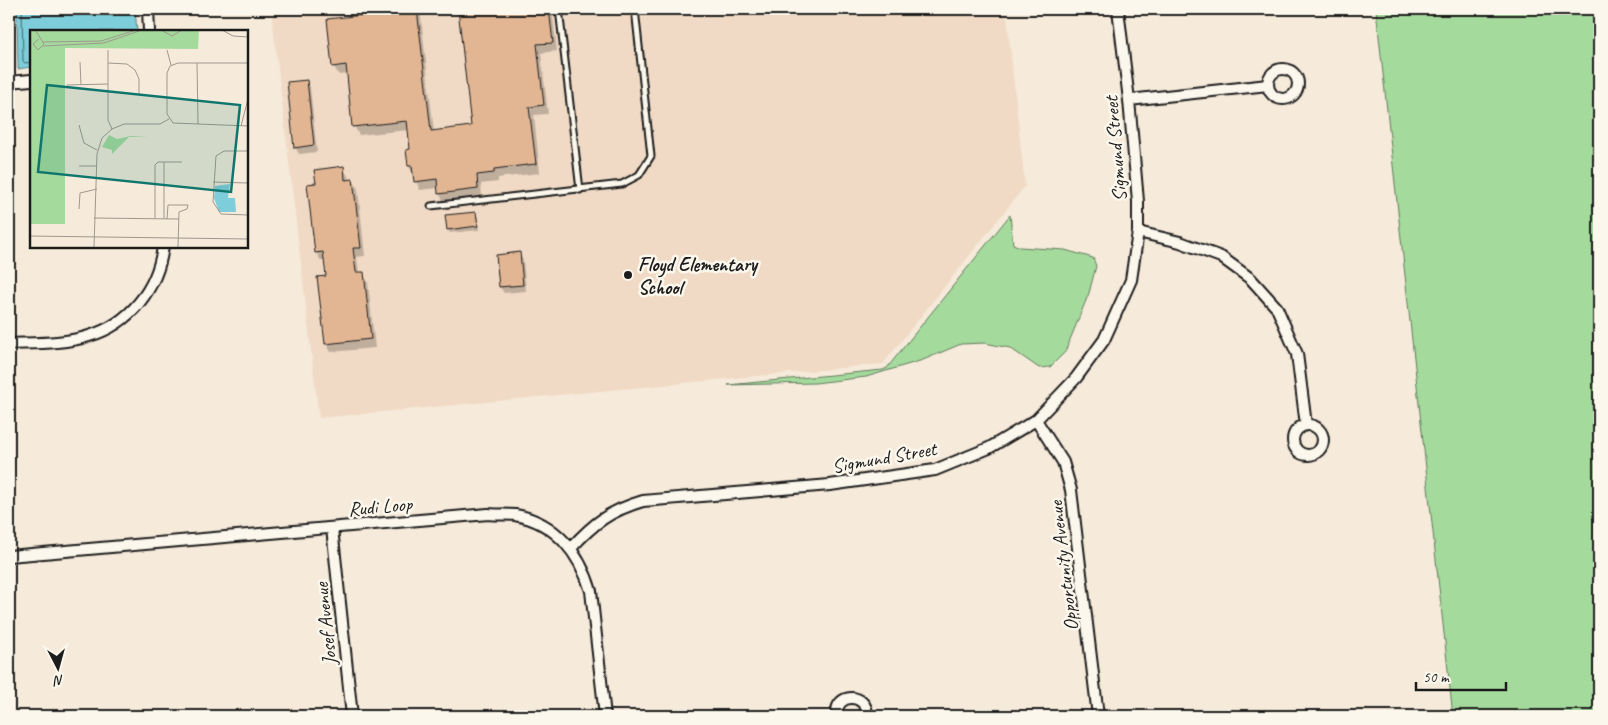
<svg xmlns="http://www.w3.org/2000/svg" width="1608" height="725" font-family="Caveat,sans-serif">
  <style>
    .built { fill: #f0dac5 }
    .green { fill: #a5da9d; stroke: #607b5c }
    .water { fill: #7ecdda; stroke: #57868e }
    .shadow { fill: #0003 }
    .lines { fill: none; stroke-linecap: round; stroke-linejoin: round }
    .shore { stroke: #436368; stroke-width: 1 }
    .building { fill: #e2b693; stroke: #1c1c1c }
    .service-casing { stroke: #1c1c1c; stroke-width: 9 }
    .minor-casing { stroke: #1c1c1c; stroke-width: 14 }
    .service { stroke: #fbf7ec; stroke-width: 5 }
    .minor { stroke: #fbf7ec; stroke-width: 10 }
    .poi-dot { fill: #1c1c1c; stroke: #fbf7ec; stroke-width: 2 }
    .labels { text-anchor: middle; stroke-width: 5; stroke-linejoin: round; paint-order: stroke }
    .street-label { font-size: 20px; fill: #1c1c1c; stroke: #fbf7ec }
    .poi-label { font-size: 20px; font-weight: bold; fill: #1c1c1c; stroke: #fbf7ec; text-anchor: start }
    .inset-road { fill: none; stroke: #9f988e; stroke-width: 1 }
    .view { fill: #0f766e; fill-opacity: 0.15; stroke: #0f766e; stroke-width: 2.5 }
    .inset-edge { fill: none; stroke: #1c1c1c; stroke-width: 2.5 }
  </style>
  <rect width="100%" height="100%" fill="#f6eada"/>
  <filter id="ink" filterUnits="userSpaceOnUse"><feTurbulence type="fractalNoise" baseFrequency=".02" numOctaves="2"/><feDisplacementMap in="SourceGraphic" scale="10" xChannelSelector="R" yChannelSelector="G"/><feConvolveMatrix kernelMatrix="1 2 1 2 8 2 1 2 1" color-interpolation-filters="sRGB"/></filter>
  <g filter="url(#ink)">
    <path class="built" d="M271,9H1006L1025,186L883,364L319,418Z"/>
    <path class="green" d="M1376,9H1599V716H1453Z
      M1010,215L1013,244L1020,247L1065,250L1093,258L1096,266L1089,293L1065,352L1050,367L1039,368L1010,348L985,343L961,344L923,360L866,377L815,383L728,385L883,370L887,368Z"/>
    <path class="water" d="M17,9H135L137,31H31V67L18,69Z"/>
    <path class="shadow" d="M346,9H420L434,132L473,128L459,9H552L557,51L541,53L548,114L534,115L540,173L498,178V182L481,184L482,198L444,202L439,193V188L420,190L409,166L411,151L409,130L359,135L354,126L348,74L339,75L334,67L347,18Z
      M307,81L310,87L317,152L299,154L295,147Z
      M343,168L348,176L349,181L353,180L358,189L365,256L357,257L359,273H363L368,282L375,348L331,352L326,344L327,277L325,261H321L316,252L317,184Z
      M475,213L478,217L479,230L450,233L448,229Z
      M519,254L523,260L526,291L504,293L500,287L497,256Z"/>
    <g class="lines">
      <path class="shore" d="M22,9L23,61L25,63L31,62"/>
    </g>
    <path class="building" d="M417,9L431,131L471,126L458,9H549L553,43L537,44L544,105L529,107L536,164L494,169V173L477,175L478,189L438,194L437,179L414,182L412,166H408L406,150L410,149L407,121L352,127L346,65L332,67L327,19Z
      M307,80L314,145L294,148L287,82Z
      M344,166L345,180L353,179L361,248H353L356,272H364L371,339L325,344L317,277L326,276L323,252L315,253L307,184L316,183L314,170Z
      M476,212L478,226L447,230L445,215Z
      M520,252L523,285L499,287L496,255Z"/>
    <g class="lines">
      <defs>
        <path id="service" d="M559,9L580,190
          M431,206L622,184L639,175L651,156L635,9"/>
        <path id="minor" d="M148,9L149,31
          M1268 84a15 15 0 1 1 30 0a15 15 0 1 1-30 0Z
          M9,82L31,80
          M1129,100L1268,85
          M1138,232L1180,242L1221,257L1251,279L1277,308L1297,354L1306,425
          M9,344C35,343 64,344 89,336C130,324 158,288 163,246
          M1036,420L1063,462L1071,490L1098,716
          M1293 440a15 15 0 1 1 30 0a15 15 0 1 1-30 0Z
          M332,528L352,716
          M571,548C594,523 609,511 643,501L830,485L935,470L989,448L1036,420L1076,378L1104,340L1131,280L1138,232V201L1129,100L1118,9
          M9,556L488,514C497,515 507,514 515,515C556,522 580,554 591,591L605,716
          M837,716C834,692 868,692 867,716"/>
      </defs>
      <use href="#service" class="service-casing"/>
      <use href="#minor" class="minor-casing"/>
      <use href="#service" class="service"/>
      <use href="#minor" class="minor"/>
    </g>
  </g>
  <circle class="poi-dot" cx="628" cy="275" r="5"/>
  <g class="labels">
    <g class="street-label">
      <text transform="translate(1115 149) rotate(-95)" y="7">Sigmund Street</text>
      <text transform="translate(884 457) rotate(-10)" y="7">Sigmund Street</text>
      <text transform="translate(380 506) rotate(-5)" y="7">Rudi Loop</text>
      <text transform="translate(1063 566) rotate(-97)" y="7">Opportunity Avenue</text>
      <text transform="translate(325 624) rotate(-96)" y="7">Josef Avenue</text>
    </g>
    <g class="poi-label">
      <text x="638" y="271">Floyd Elementary<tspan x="638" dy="23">School</tspan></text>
    </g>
  </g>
  <g transform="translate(30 30)">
    <rect width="218" height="218" fill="#f6eada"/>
    <path d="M0,0H169L168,19L35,18V194H0ZM79,105L87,109L101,106L118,107H99L82,124V120L72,117Z" fill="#a5da9d"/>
    <path d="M200,154L198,168H205L206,182H189L184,168L185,156Z" fill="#7ecdda"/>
    <path class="inset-road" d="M131,0L142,6L152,0M192,0L203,6L218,7M6,1L14,14L8,20L3,14L9,9M13,12L71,11L106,0M13,16L74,13L112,0M78,20V90L82,99M137,20L141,35M50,32L51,55M78,33L97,34L105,40L109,49V65M167,33L168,94M218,33H148L140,36L137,43V84L143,93L218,96M37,55L78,54M49,95L54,113L67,120M211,96L218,69M218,121H194L186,126L183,172L191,184L218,185M134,132V188M49,136H66M183,152L218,153M49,179L50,163L67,159M64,188L149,189M125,188V135L128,132H152M137,189L138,175H158L157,179L149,182L148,217M0,206L218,209M64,217L67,124L72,108L82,99L94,94H130L139,89"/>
    <path class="view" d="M17,55L210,75L201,162L8,142Z"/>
    <rect width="218" height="218" class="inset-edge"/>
  </g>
  <rect width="1608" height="725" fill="none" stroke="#fbf7ec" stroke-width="30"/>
  <rect x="15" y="15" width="1578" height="695" fill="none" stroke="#1c1c1c" stroke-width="2" filter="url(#ink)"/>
  <g transform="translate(58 668) rotate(174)" stroke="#fbf7ec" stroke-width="4" paint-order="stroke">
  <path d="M0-4L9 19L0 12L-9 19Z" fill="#1c1c1c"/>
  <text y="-8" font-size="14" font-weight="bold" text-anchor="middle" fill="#1c1c1c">N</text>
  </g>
  <path d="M1416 682v8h90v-8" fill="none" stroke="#1c1c1c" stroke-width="2.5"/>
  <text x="1423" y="682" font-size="15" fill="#1c1c1c" stroke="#fbf7ec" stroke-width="4" paint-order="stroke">50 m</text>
</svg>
